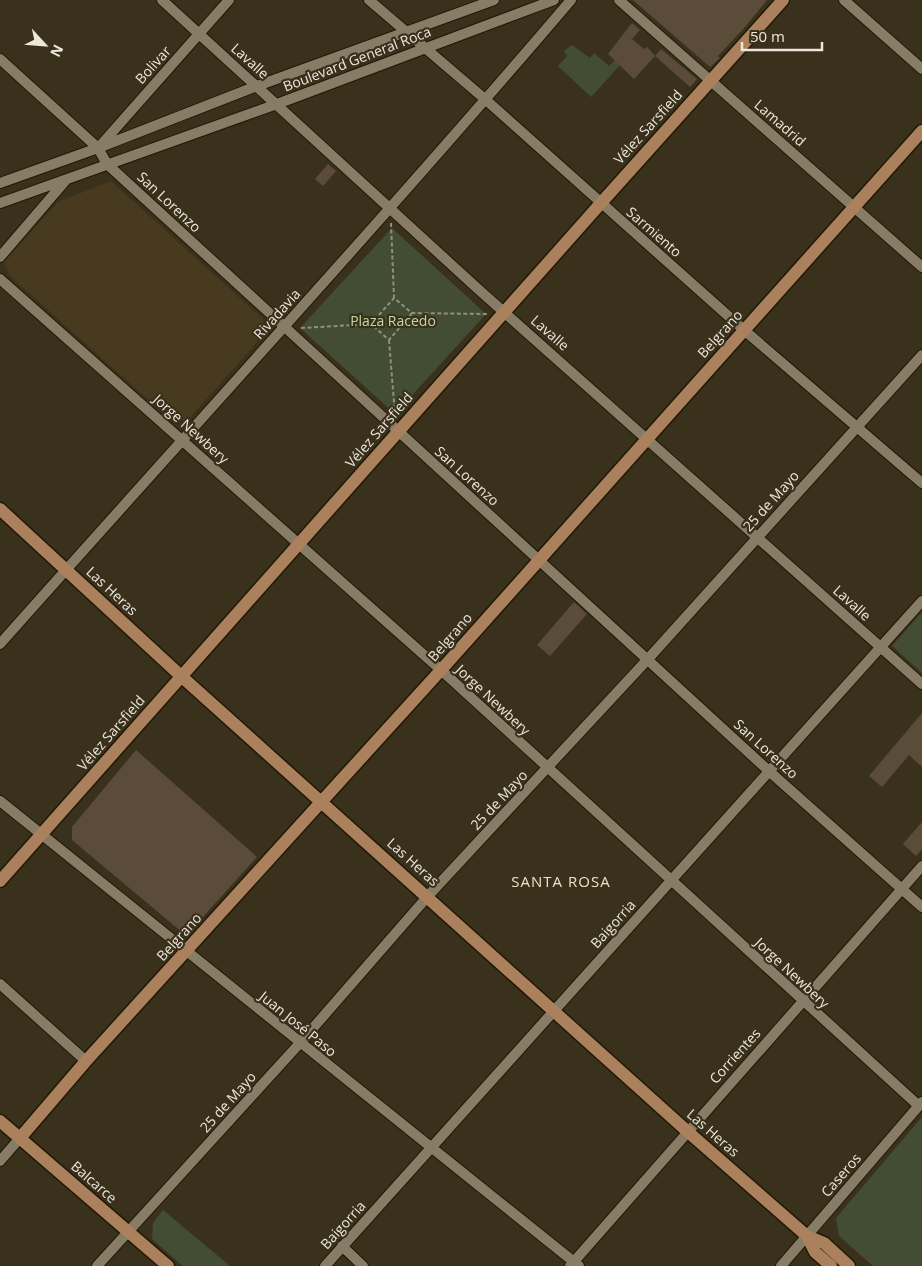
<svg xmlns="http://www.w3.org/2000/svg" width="922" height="1266" font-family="'Open Sans',sans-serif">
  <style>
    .built { fill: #473a1f }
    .green { fill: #434d33 }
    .building { fill: #5b4c3a }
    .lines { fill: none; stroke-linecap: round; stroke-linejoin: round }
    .minor-casing { stroke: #211805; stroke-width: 12 }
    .secondary-casing { stroke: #211805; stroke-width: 15 }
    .path { stroke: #958e7e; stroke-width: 2; stroke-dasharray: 4 2.5; stroke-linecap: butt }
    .minor { stroke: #877c66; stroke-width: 10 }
    .secondary { stroke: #aa815c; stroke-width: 12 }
    .labels { text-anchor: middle; stroke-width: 4.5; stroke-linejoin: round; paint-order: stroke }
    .street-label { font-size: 14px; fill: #ede7db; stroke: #3a311d }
    .park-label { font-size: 14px; fill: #c3d9a3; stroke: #3a311d }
    .neighbourhood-label { font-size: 15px; letter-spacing: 1px; fill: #ede0c8; stroke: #3a311d }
  </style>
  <rect width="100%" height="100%" fill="#3a311d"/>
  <path class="built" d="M111,181L263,319L265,333L188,420H171L10,276L4,262L58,202Z"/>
  <path class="green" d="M572,45L590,58L594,53L609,66L615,60L620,65L591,97L558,66L567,56L564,51Z
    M392,228L486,314L395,414L300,328Z
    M922,612V673L892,646Z
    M922,1117V1266H873L839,1236L836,1218Z
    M163,1210L230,1266H183L152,1239L153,1223Z"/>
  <path class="building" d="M633,0H767L745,27L718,56L720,58L710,67Z
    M632,23L640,30L632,39L644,49L647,47L655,56L634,79L608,54Z
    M661,49L697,79L690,87L655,56Z
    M328,164L336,171L323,186L315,179Z
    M574,602L587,614L550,656L537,645Z
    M922,713V767L909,755L882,787L869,776Z
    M136,750L257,857L193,928L183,933L72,840V827Z
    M922,822V849L916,856L903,844Z"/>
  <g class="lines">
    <defs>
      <path id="minor" d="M162,0L478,289L922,684
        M369,0L486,100L744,330L922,483
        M619,0L922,267
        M844,0L922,69
        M0,59L98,148L107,164L770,772L922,907
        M100,146L229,0
        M0,183L98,148L257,86L494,0
        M0,203L277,104L554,0
        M0,257L66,180
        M0,279L441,670L919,1106
        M0,644C191,429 385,218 571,0
        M0,801L579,1266
        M0,984L86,1061
        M0,1161L20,1138
        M342,1246L363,1266
        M97,1266L300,1043L428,896L648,659L922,355
        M325,1266L922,601
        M570,1266L922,866
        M781,1266L922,1102"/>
      <path id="secondary" d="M0,509L181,676L687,1131L807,1236L824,1243L849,1266
        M0,881L601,203L783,0
        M0,1121L168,1266
        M20,1138L86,1061L441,670L922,131
        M807,1236L815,1252L831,1266"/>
    </defs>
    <use href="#minor" class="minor-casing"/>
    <use href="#secondary" class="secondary-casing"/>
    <path class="path" d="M391,223L394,298
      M412,313L389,340L371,324L394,298L412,313L487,314
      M301,328L371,324
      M389,340L395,415"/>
    <use href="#minor" class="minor"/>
    <use href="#secondary" class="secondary"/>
  </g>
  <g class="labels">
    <g class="street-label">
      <text transform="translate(357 59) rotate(-21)" y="5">Boulevard General Roca</text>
      <text transform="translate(250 61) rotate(42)" y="5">Lavalle</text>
      <text transform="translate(153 65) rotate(-48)" y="5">Bolivar</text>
      <text transform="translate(780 123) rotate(41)" y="5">Lamadrid</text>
      <text transform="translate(648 127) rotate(-48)" y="5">Vélez Sarsfield</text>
      <text transform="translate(169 202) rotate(43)" y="5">San Lorenzo</text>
      <text transform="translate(654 232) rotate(41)" y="5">Sarmiento</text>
      <text transform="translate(277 314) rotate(-48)" y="5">Rivadavia</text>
      <text transform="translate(550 333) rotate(41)" y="5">Lavalle</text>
      <text transform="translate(720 334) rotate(-48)" y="5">Belgrano</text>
      <text transform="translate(191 429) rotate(42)" y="5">Jorge Newbery</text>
      <text transform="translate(379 430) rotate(-49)" y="5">Vélez Sarsfield</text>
      <text transform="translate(467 476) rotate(42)" y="5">San Lorenzo</text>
      <text transform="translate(771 501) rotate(-48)" y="5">25 de Mayo</text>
      <text transform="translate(112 591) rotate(43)" y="5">Las Heras</text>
      <text transform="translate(852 603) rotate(42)" y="5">Lavalle</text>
      <text transform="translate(450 637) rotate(-49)" y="5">Belgrano</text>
      <text transform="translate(493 700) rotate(43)" y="5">Jorge Newbery</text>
      <text transform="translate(111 733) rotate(-49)" y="5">Vélez Sarsfield</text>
      <text transform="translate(766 749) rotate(42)" y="5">San Lorenzo</text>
      <text transform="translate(499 800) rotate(-47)" y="5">25 de Mayo</text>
      <text transform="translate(413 862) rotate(42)" y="5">Las Heras</text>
      <text transform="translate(613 924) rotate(-48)" y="5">Baigorria</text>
      <text transform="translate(179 937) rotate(-48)" y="5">Belgrano</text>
      <text transform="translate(792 973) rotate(43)" y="5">Jorge Newbery</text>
      <text transform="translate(298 1024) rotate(39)" y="5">Juan José Paso</text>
      <text transform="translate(735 1056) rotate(-48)" y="5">Corrientes</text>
      <text transform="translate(228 1102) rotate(-48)" y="5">25 de Mayo</text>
      <text transform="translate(713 1133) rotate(41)" y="5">Las Heras</text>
      <text transform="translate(841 1175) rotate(-49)" y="5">Caseros</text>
      <text transform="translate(94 1182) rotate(41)" y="5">Balcarce</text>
      <text transform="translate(343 1225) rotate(-48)" y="5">Baigorria</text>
    </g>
    <g class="park-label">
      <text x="393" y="326">Plaza Racedo</text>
    </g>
    <g class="neighbourhood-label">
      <text x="561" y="887">SANTA ROSA</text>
    </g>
  </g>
  <g transform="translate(45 45) rotate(116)" stroke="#3a311d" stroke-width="4" paint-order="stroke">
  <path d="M0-4L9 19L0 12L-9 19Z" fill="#ede7db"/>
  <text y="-8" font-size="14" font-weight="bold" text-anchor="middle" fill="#ede7db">N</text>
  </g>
  <path d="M742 42v8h80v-8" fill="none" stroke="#ede7db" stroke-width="2.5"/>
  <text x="750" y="42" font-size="15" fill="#ede7db" stroke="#3a311d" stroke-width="4" paint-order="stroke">50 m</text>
</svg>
